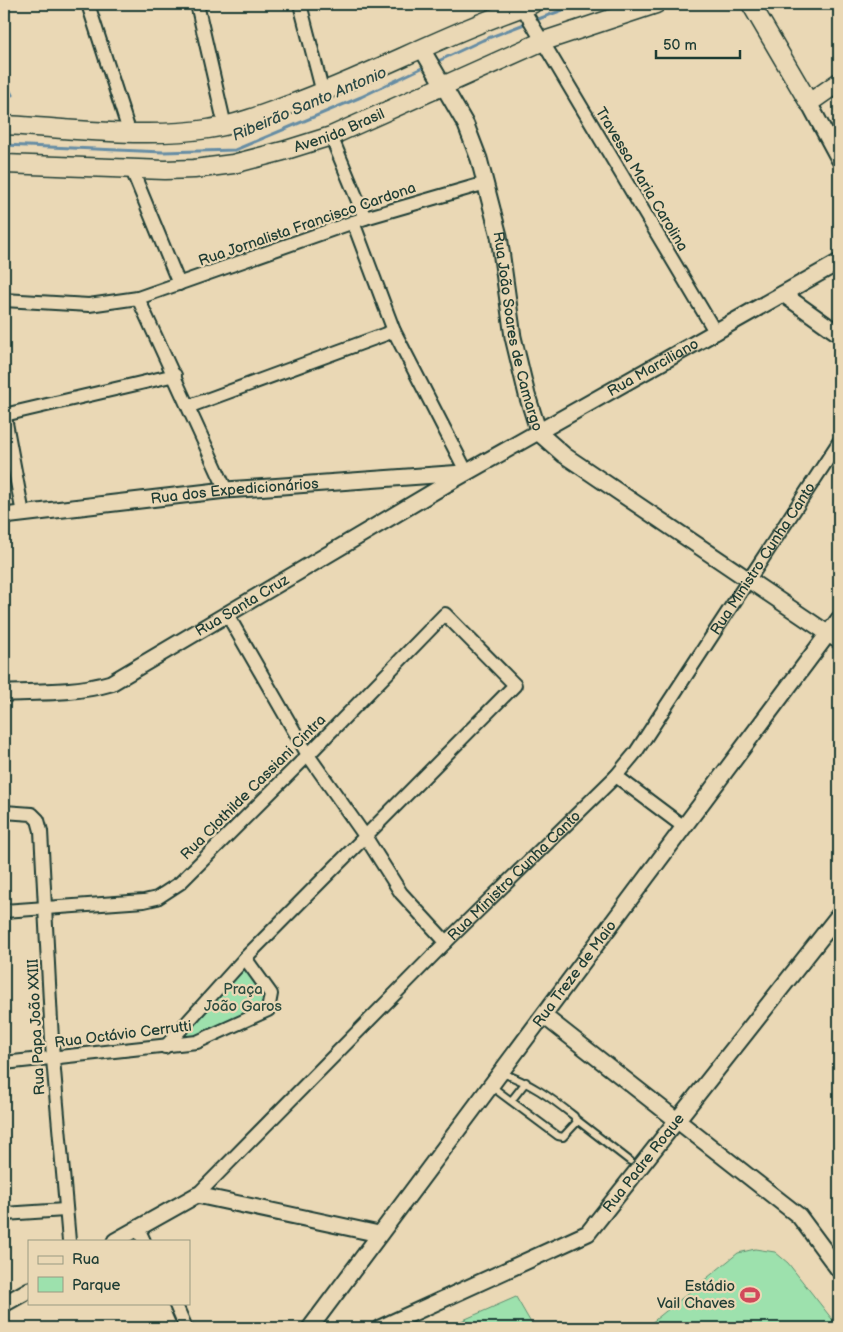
<svg xmlns="http://www.w3.org/2000/svg" width="843" height="1332" font-family="'Balsamiq Sans',sans-serif">
  <style>
    .green { fill: #9de1ad; stroke: #5e8f70 }
    .lines { fill: none; stroke-linecap: round; stroke-linejoin: round }
    .stream { stroke: #668da4; stroke-width: 3 }
    .service-casing { stroke: #1f3d34; stroke-width: 10 }
    .minor-casing { stroke: #1f3d34; stroke-width: 16 }
    .tertiary-casing { stroke: #1f3d34; stroke-width: 19 }
    .secondary-casing { stroke: #1f3d34; stroke-width: 21 }
    .service { stroke: #ead8b5; stroke-width: 6 }
    .minor { stroke: #ead8b5; stroke-width: 12 }
    .tertiary { stroke: #ead8b5; stroke-width: 15 }
    .secondary { stroke: #ead8b5; stroke-width: 18 }
    .labels { text-anchor: middle; stroke-width: 4.5; stroke-linejoin: round; paint-order: stroke }
    .street-label { font-size: 15px; fill: #1f3d34; stroke: #ead8b5 }
    .park-label { font-size: 15px; fill: #2c4d40; stroke: #ead8b5 }
    .poi-label { font-size: 15px; fill: #1f3d34; stroke: #ead8b5; text-anchor: end }
    .water-label { font-size: 16px; font-style: italic; fill: #2b4a47; stroke: #ead8b5 }
  </style>
  <rect width="100%" height="100%" fill="#ead8b5"/>
  <filter id="ink" filterUnits="userSpaceOnUse"><feTurbulence type="fractalNoise" baseFrequency=".02" numOctaves="2"/><feDisplacementMap in="SourceGraphic" scale="10" xChannelSelector="R" yChannelSelector="G"/><feConvolveMatrix kernelMatrix="1 2 1 2 8 2 1 2 1" color-interpolation-filters="sRGB"/></filter>
  <g filter="url(#ink)">
    <path class="green" d="M245,969L266,996L258,1010L202,1035L179,1040Z
      M755,1249L775,1252L788,1263L839,1328H645L738,1253Z
      M516,1297L534,1328H445Z"/>
    <g class="lines">
      <path class="stream" d="M533,21L579,4
        M434,63L483,40L527,23
        M4,79L12,95
        M4,145L163,152L235,150L361,97L426,66"/>
      <defs>
        <path id="service" d="M491,1086L558,1136L563,1137L577,1122L574,1116C551,1098 530,1082 501,1073
          M511,1101L526,1082
          M577,1120L630,1161"/>
        <g id="minor">
          <path d="M88,4L129,131"/>
          <path d="M197,4L225,126"/>
          <path d="M300,4L323,93"/>
          <path d="M522,7L716,333"/>
          <path d="M331,136L365,218"/>
          <path d="M132,170L179,284"/>
          <path d="M353,222L394,331L467,473"/>
          <path d="M138,298L226,490"/>
          <path d="M4,300L89,305L138,298L365,218L486,183"/>
          <path d="M190,406L394,331"/>
          <path d="M4,412L23,514"/>
          <path d="M4,415L175,375"/>
          <path d="M227,614L308,755L365,836L401,893L446,942"/>
          <path d="M616,776L684,827"/>
          <path d="M4,812L32,814L38,820L41,831L53,1059L69,1241"/>
          <path d="M4,911L144,901L157,898L180,883L308,755L445,614L515,685L245,958L165,1047"/>
          <path d="M4,1063L197,1042L268,1010L271,994L245,958"/>
          <path id="s1" d="M197,1195L446,942L616,776L636,752L839,442"/>
          <path d="M4,1214L65,1210"/>
          <path d="M138,1228L144,1241"/>
          <path d="M175,1303L186,1328"/>
        </g>
        <g id="tertiary">
          <path id="s2" d="M422,49L466,125L479,159L499,236L513,337L527,395L539,433L564,455L839,641"/>
          <path d="M809,103L839,159"/>
          <path d="M783,294L839,334"/>
          <path id="s3" d="M4,516L226,490L463,473"/>
          <path id="s4" d="M4,693C40,692 77,693 111,683L455,479L839,262"/>
          <path d="M544,1016L799,1216L839,1270"/>
          <path d="M115,1241L197,1195L379,1234"/>
          <path d="M4,1304L29,1290"/>
          <path id="s5" d="M310,1328L839,619"/>
          <path id="s6" d="M380,1328L588,1233L839,915"/>
        </g>
        <g id="secondary">
          <path d="M751,4L809,103L839,82"/>
          <path d="M4,125C68,128 144,139 208,129C236,125 264,114 291,104C373,74 449,32 532,4"/>
          <path id="s7" d="M4,164L165,170L194,169L233,164L283,151L331,136L541,42L656,4"/>
        </g>
      </defs>
      <use href="#service" class="service-casing"/>
      <use href="#minor" class="minor-casing"/>
      <use href="#tertiary" class="tertiary-casing"/>
      <use href="#secondary" class="secondary-casing"/>
      <use href="#service" class="service"/>
      <use href="#minor" class="minor"/>
      <use href="#tertiary" class="tertiary"/>
      <use href="#secondary" class="secondary"/>
    </g>
  </g>
  <defs>
    <symbol id="stadium-bare" viewBox="-9 -9 18 18"><path d="M0-5a6.5 5 0 1 0 0 10a6.5 5 0 1 0 0-10ZM-3.5-1.8h7v3.6h-7Z" fill="#d1495b" stroke="#ead8b5" stroke-width="2.5" paint-order="stroke"/></symbol>
  </defs>
  <g fill-rule="evenodd">
    <use href="#stadium-bare" x="736" y="1281" width="28" height="28"/>
  </g>
  <g class="labels">
    <g class="street-label">
      <text dy="5" stroke="none"><textPath href="#s7" startOffset="341">Avenida Brasil</textPath></text>
      <text transform="translate(642 179) rotate(59)" y="5">Travessa Maria Carolina</text>
      <text transform="translate(307 224) rotate(-19)" y="5">Rua Jornalista Francisco Cardona</text>
      <text dy="5" stroke="none"><textPath href="#s2" startOffset="301">Rua João Soares de Camargo</textPath></text>
      <text dy="5" stroke="none"><textPath href="#s4" startOffset="735">Rua Marciliano</textPath></text>
      <text dy="5" stroke="none"><textPath href="#s3" startOffset="232">Rua dos Expedicionários</textPath></text>
      <text dy="5" stroke="none"><textPath href="#s1" startOffset="855">Rua Ministro Cunha Canto</textPath></text>
      <text dy="5" stroke="none"><textPath href="#s4" startOffset="260">Rua Santa Cruz</textPath></text>
      <text transform="translate(253 787) rotate(-45)" y="5">Rua Clothilde Cassiani Cintra</text>
      <text dy="5" stroke="none"><textPath href="#s1" startOffset="450">Rua Ministro Cunha Canto</textPath></text>
      <text dy="5" stroke="none"><textPath href="#s5" startOffset="442">Rua Treze de Maio</textPath></text>
      <text transform="translate(36 1027) rotate(-93)" y="5">Rua Papa João XXIII</text>
      <text transform="translate(123 1034) rotate(-7)" y="5">Rua Octávio Cerrutti</text>
      <text dy="5" stroke="none"><textPath href="#s6" startOffset="318">Rua Padre Roque</textPath></text>
    </g>
    <g class="park-label">
      <text x="243" y="994">Praça<tspan x="243" dy="17">João Garos</tspan></text>
    </g>
    <g class="poi-label">
      <text x="735" y="1291">Estádio<tspan x="735" dy="17">Vail Chaves</tspan></text>
    </g>
    <g class="water-label">
      <text transform="translate(309 103) rotate(-23)" y="6">Ribeirão Santo Antonio</text>
    </g>
  </g>
  <rect width="843" height="1332" fill="none" stroke="#ead8b5" stroke-width="20"/>
  <rect x="10" y="10" width="823" height="1312" fill="none" stroke="#1f3d34" stroke-width="2" filter="url(#ink)"/>
  <rect x="28" y="1240" width="162" height="65" fill="#ead8b5" stroke="#999a81"/>
  <rect x="38" y="1256" width="25" height="8" fill="#ead8b5" stroke="#999a81"/>
  <text x="72" y="1264" font-size="15" fill="#1f3d34">Rua</text>
  <rect x="38" y="1277" width="25" height="15" fill="#9de1ad" stroke="#999a81"/>
  <text x="72" y="1290" font-size="15" fill="#1f3d34">Parque</text>
  <path d="M656 50v8h84v-8" fill="none" stroke="#1f3d34" stroke-width="2.5"/>
  <text x="663" y="50" font-size="15" fill="#1f3d34" stroke="#ead8b5" stroke-width="4" paint-order="stroke">50 m</text>
</svg>
